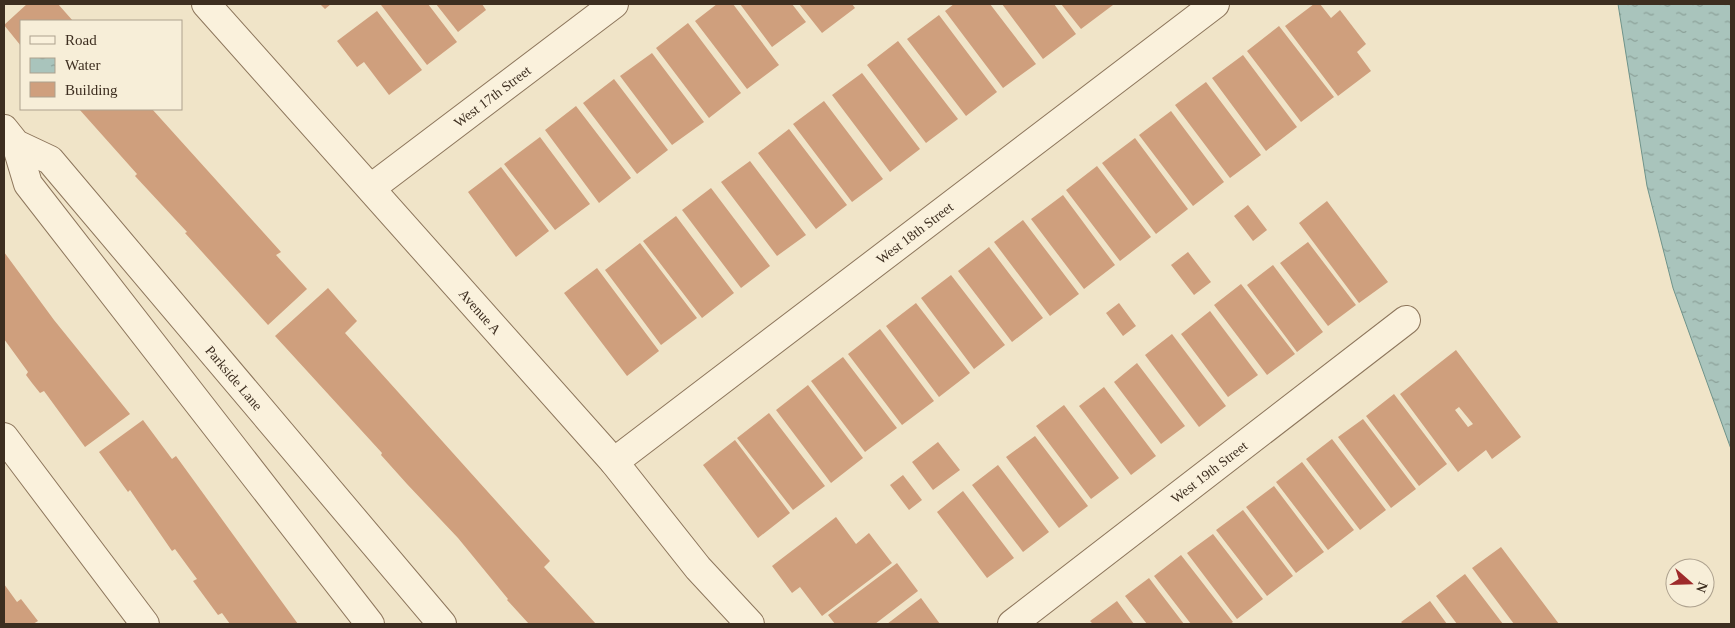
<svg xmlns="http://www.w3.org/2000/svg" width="1735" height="628" font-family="'Times New Roman',serif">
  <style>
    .water { fill: url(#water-ripples); stroke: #6f938a }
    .building { fill: #cf9f7d; fill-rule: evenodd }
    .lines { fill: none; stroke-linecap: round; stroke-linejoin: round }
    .minor-casing { stroke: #8d765c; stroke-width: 30 }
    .minor { stroke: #faf1dc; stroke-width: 28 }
    .labels { text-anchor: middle; stroke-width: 4.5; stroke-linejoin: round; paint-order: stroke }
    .street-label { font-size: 14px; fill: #3d2e20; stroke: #f7eed8 }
  </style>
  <defs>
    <pattern id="water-ripples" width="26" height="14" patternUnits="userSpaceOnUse" patternTransform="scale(1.25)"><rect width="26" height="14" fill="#a9c4bc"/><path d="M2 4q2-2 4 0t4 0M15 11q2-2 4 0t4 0" fill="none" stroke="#8ba098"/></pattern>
  </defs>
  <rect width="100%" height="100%" fill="#f0e4c8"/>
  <path class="water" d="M1618,4H1731V449L1673,288L1647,186Z"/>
  <path class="building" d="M27,4H58L73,21H21V46L4,25Z
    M320,4H331L325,9Z
    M383,4H428L457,42L427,65L381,5Z
    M436,4H482L486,10L458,32Z
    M717,4H733L779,65L747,89L695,21Z
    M740,4H792L806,22L772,47Z
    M799,4H852L855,8L822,33Z
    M954,4H990L1036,64L1003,88L945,11Z
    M1002,4H1054L1076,34L1043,59Z
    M1061,4H1111L1113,5L1081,29Z
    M1314,4H1320L1331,18L1340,10L1366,44L1357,52L1371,71L1338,96L1285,26Z
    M377,11L422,70L389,95L364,62L357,67L337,41Z
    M939,15L997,92L966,116L907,39Z
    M688,23L741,93L709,118L656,48Z
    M1279,26L1334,97L1301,122L1247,51Z
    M898,41L958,119L926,143L867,65Z
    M652,53L704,122L672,145L620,76Z
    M1243,55L1297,127L1266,151L1212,78Z
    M862,73L920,149L890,172L832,95Z
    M614,79L668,150L637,174L583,103Z
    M1206,82L1261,155L1230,178L1175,105Z
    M824,101L883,179L852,202L793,124Z
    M576,106L631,178L599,203L545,130Z
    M79,109H152L281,252L276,255L307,289L268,325L185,233L187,232L135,176L137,174Z
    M1171,111L1224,182L1193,206L1139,135Z
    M789,129L847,205L816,229L758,153Z
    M540,137L590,204L555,230L504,164Z
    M1135,138L1188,209L1156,234L1102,163Z
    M750,161L806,235L777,256L721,182Z
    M1097,166L1151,237L1120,261L1066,190Z
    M501,167L549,231L516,257L468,192Z
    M711,188L770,266L741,288L682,210Z
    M1063,195L1115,265L1084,289L1031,219Z
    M1327,201L1388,282L1359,303L1299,223Z
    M1248,205L1267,230L1253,241L1234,216Z
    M676,216L734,293L702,318L643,241Z
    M1023,220L1079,294L1050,316L994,242Z
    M1308,242L1356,305L1328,326L1280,263Z
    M640,243L697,318L661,345L605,270Z
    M989,247L1043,318L1012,342L958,271Z
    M4,252L54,320L130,414L85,447L44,391L40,393L32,383L26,375L28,372L4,339Z
    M1188,252L1211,282L1194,295L1171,265Z
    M1273,265L1323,332L1297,352L1247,285Z
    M597,268L659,351L627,376L564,293Z
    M951,275L1005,345L974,369L921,298Z
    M1241,284L1295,354L1267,375L1214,305Z
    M328,288L357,321L345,333L550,561L544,567L596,624H529L507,600L508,599L458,538L407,484L381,455L382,453L275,336Z
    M916,303L970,373L939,397L886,326Z
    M1119,303L1136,326L1123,336L1106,313Z
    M1210,311L1258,375L1228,397L1181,334Z
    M880,329L934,401L902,425L848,354Z
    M1172,334L1226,406L1199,427L1145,355Z
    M1456,350L1521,437L1492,459L1486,450L1458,472L1400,394ZM1459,407L1473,424L1468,427L1455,410Z
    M843,357L897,428L865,452L811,381Z
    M1137,363L1185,426L1161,444L1114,382Z
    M808,385L863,458L831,483L776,410Z
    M1104,387L1156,456L1131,475L1079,406Z
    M1394,394L1447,464L1419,486L1366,416Z
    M1064,405L1119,478L1091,499L1036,426Z
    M769,413L825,486L793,510L737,438Z
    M1363,419L1416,489L1391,508L1338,437Z
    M143,420L172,459L176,456L298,624H230L222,613L218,615L193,581L197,579L175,549L172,551L130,490L128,492L99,452Z
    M1035,436L1088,506L1059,528L1006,457Z
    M1332,439L1386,510L1360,530L1306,459Z
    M735,440L790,513L758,538L703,465Z
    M938,442L960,470L933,490L912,462Z
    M1302,462L1354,530L1328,550L1276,482Z
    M998,465L1049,532L1023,552L972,485Z
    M903,475L922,500L909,510L890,485Z
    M1274,486L1324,552L1296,573L1246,507Z
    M963,491L1014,558L987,578L937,512Z
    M1243,510L1293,576L1267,596L1216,530Z
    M836,517L856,544L869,533L892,563L822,616L800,587L792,593L772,566Z
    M1213,534L1263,599L1237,619L1187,553Z
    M1501,547L1559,624H1514L1472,568Z
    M1181,555L1233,622L1230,624H1191L1154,576Z
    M897,563L918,591L875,624H835L828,615Z
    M1465,574L1503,624H1457L1436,596Z
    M1149,578L1184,624H1147L1125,596Z
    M4,584L17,602L21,599L38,621L33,624H4Z
    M921,598L940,624H887Z
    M1117,601L1134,624H1093L1090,621Z
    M1430,601L1447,624H1403L1401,622Z"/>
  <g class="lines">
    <defs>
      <g id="minor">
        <path id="s1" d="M206,4L614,462L698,568L750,624"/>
        <path id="s2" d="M4,129L16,144L50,160L442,624"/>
        <path d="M16,144L28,184L370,624"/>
        <path id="s3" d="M371,188L614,4"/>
        <path d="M4,437L145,624"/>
        <path id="s4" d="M614,462L1215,4"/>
        <path id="s5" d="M1012,624L1406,320"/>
      </g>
    </defs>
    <use href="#minor" class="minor-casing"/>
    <use href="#minor" class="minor"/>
  </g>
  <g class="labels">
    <g class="street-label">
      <text dy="5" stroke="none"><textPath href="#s3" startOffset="152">West 17th Street</textPath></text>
      <text dy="5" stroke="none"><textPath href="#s4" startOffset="378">West 18th Street</textPath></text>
      <text dy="5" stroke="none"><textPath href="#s1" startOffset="412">Avenue A</textPath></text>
      <text dy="5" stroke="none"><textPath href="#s2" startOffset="342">Parkside Lane</textPath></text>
      <text dy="5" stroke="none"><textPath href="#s5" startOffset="249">West 19th Street</textPath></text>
    </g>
  </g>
  <rect width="1735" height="628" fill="none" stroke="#3d2e20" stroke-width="10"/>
  <rect x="20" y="20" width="162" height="90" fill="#f7eed8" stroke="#ada18e"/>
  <rect x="30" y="36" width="25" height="8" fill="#faf1dc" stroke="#ada18e"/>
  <text x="65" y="45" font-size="15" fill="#3d2e20">Road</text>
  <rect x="30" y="58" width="25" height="15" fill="url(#water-ripples)" stroke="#ada18e"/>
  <text x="65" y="70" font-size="15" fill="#3d2e20">Water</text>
  <rect x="30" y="82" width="25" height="15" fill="#cf9f7d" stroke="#ada18e"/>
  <text x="65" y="95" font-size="15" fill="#3d2e20">Building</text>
  <g transform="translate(1690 583) rotate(110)"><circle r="24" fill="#f7eed8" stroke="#ada18e"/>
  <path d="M0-4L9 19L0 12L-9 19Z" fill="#9e2a2b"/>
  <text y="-8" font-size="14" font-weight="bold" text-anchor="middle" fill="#3d2e20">N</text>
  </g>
</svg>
